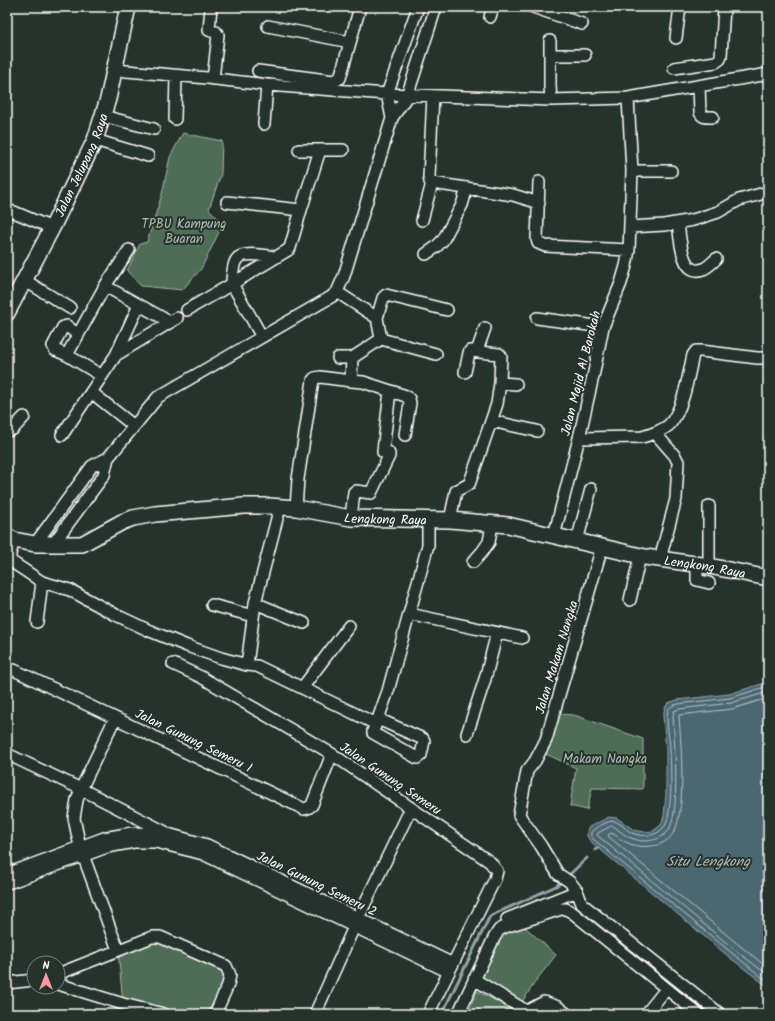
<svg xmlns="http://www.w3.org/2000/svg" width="775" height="1021" font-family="Kalam,sans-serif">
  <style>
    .green { fill: #4f6d57; stroke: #a7b6ab }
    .water { fill: #4c6872; stroke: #94a4aa }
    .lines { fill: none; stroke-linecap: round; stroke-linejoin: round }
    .shore { stroke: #b7c3c7; stroke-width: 1 }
    .stream { stroke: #94a4aa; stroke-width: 3 }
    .street-casing { stroke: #fff; stroke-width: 14 }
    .secondary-casing { stroke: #fff; stroke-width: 18 }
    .street { stroke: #26332d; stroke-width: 11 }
    .secondary { stroke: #26332d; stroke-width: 15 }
    .labels { text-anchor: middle; stroke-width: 4; stroke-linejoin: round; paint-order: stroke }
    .street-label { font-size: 13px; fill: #fff; stroke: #26332d }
    .park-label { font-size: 13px; fill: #b0bdb3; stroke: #26332d }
    .water-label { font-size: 14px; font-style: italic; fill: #aebbc0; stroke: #26332d }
  </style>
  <rect width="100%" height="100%" fill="#26332d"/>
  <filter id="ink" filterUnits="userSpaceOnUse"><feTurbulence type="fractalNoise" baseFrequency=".025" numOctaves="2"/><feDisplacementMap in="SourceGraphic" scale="8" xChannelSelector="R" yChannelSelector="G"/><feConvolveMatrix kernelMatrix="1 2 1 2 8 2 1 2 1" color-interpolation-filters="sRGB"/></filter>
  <g filter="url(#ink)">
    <path class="green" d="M183,133L222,141L221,174L209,209L223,224L201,269L182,290L141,286L127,271L140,244L147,242L162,194L170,157Z
      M560,714L574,715L643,739V789L592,788L587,810L570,806L576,768L546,754Z
      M525,927L556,955L538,978L522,1002L480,976L502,932Z
      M152,937L226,966L230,975L214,1014H166L123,1004L118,950Z
      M477,991L520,1014H467Z"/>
    <path class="water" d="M768,682V987L729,957L590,841L587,836V831L589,827L609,817L617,818L634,830L644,832L653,831L661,825L664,816L666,794V750L663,716L665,708L668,703L677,700L729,694Z"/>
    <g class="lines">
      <path class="shore" d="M768,686L730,698L678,704C674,705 670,706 668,710C665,719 670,740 670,750C671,769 672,798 668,817C667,820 666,826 663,828C656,837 642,837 632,833C626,830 621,823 614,821C610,820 591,829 591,833C590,836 592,837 593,839L732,953L768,982
        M768,692L731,703L679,709L674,711L673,716C674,739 681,814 668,831C659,842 643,843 631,838C625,836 619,830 613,826H611L598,833L597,835L598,836L735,950L768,975
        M768,698L732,709L679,715V717C681,742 687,816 672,835C667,842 658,846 649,846C642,847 634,846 628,843C622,841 617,836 612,833L609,834L608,836L609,837L739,945L768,968"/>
      <path class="stream" d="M595,850L598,848
        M567,877L587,858
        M442,1014L465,967L490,916L556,886L563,881"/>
      <defs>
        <path id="street" d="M211,7L209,30L211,31L216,32L218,35L213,79
          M533,7L582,24
          M490,17L493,7
          M268,26L350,42
          M676,38L680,7
          M550,41V86L551,100
          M550,55H585
          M674,68L716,62L720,59L721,56L724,7
          M115,70L207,78L267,85L387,94L551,100L628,98L768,74
          M258,71L334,81L340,78L360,7
          M699,86L700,112C702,118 707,117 713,117
          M433,96L429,177L430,182L432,183L513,195L539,203
          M103,116L154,129
          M392,118L387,94L418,7
          M175,119L176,76
          M264,124L267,85
          M95,140L148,156
          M299,150H343
          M632,171H671
          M539,182L537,239L538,243L545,246L629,250
          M227,202L301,210
          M7,211L14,212L52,228
          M422,220L432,183
          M678,223C680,236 681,278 703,269C708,267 712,263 716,259
          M630,227L664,225L693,220L718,212L739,200L768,192
          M426,254L436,247L443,240L462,205L467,188
          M24,280L70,308
          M105,286L170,322
          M337,292L377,318
          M187,310L232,284C232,278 233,263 237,259C243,251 267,256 276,257
          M537,318L603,327
          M78,335L67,326L63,327L53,346L55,350L67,355L102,376
          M262,337L232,284L288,250L290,248L301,210L320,150
          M381,339L377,318L383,298L386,295L447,310
          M477,351L485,328
          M67,355L105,286L129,250
          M116,355L139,305
          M338,358H352L381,339L436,354
          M352,358L351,381L363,382L406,396L409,399L410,403L405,435
          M500,383L516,384
          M91,392L134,426
          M491,421L537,431
          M7,431L13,429L24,417
          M655,433L675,456L678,462L676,499L660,559
          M62,435L116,355L177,318
          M579,438L642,437C650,435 664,430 670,424C684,407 688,376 693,355L696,351H701L757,358H768
          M296,508L298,479L313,380L315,378L320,377L351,381
          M351,518L354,492L356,491L371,493L389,456V454L388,452H383V451L390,391
          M450,520L456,491L469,484L470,482L497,404L500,383L501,356L499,354L470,351L469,353L465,372
          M554,536L579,438L594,372L603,327L621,283L626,266L629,250L632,171L628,98
          M14,540L10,554V559L12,562L42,582L70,590L116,615L150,631L187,646L221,658L247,665L257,666L376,724
          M577,541L591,489
          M35,544L92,466L108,458L158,397L331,297L337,292L344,276L392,118L407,96L412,81L436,7
          M53,544L104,475L108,458
          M602,547L546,740L535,761L527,771L519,815L541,846L558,874L570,882L577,891L582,904L720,1014
          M473,562L482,552L489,542L492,524
          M697,565V580L709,583
          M709,566V506
          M630,600L640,556
          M255,603L304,623
          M212,605L253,616
          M409,614L522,638
          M37,622L42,582
          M173,664L201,677L332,754L490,862L497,871L495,879L428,1014
          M247,665L255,603L280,507
          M14,670L115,718L304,809L308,808L312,805L332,754
          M302,688L349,626
          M115,718L81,789L77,800L74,818L80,847L118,950
          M378,719L423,739L424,741L421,755L417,758L373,733V731L378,719L388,691L428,545V519
          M467,734L485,679L497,633
          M7,754L81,789L165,832
          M7,874L104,838L132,833L168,834L207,845L453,964
          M7,883L11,882L107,847L134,842H156L203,854L449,972
          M507,919L577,891
          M58,974L152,937H160L226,966L230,975L228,985L215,1014
          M474,979L531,1014
          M7,983L34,980
          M58,984L123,1004L164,1014
          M527,1011L544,1002L558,1007L567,1014
          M315,1014L358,918L411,808
          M458,1014L494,938L499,930L505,927L561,909H566L573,913L698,1014
          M646,1014L666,989"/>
        <g id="secondary">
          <path id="s1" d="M7,313L52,228L95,140L108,99L128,7"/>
          <path id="s2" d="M7,536L14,540L35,544H82L122,522L133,518L155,514L244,506H269L296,508L351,518L450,520L508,525L645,557L709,566L768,578"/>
        </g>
      </defs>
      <use href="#street" class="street-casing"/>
      <use href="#secondary" class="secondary-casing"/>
      <use href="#street" class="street"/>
      <use href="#secondary" class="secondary"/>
    </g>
  </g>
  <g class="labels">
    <g class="street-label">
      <text dy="5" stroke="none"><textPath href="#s1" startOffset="166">Jalan Jelupang Raya</textPath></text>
      <text transform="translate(580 373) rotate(-76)" y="5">Jalan Majid Al Barokah</text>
      <text dy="5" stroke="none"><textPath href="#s2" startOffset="388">Lengkong Raya</textPath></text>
      <text dy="5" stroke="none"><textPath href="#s2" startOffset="712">Lengkong Raya</textPath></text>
      <text transform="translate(556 657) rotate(-73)" y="5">Jalan Makam Nangka</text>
      <text transform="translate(194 740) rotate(26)" y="5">Jalan Gunung Semeru 1</text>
      <text transform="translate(391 778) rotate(34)" y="5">Jalan Gunung Semeru</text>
      <text transform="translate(317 883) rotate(26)" y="5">Jalan Gunung Semeru 2</text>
    </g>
    <g class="park-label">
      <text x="184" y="228">TPBU Kampung<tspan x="184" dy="15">Buaran</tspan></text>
      <text x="605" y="763">Makam Nangka</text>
    </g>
    <g class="water-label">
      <text x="708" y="866">Situ Lengkong</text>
    </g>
  </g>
  <rect width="775" height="1021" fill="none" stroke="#26332d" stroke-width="24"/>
  <rect x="12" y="12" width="751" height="997" fill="none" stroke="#fff" stroke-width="1.5" filter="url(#ink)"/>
  <g transform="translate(46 975)"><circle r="19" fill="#26332d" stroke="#7d8581"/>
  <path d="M0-3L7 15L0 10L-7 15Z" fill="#ff9aa2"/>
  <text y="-6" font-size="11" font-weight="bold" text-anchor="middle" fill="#ffffff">N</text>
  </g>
</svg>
